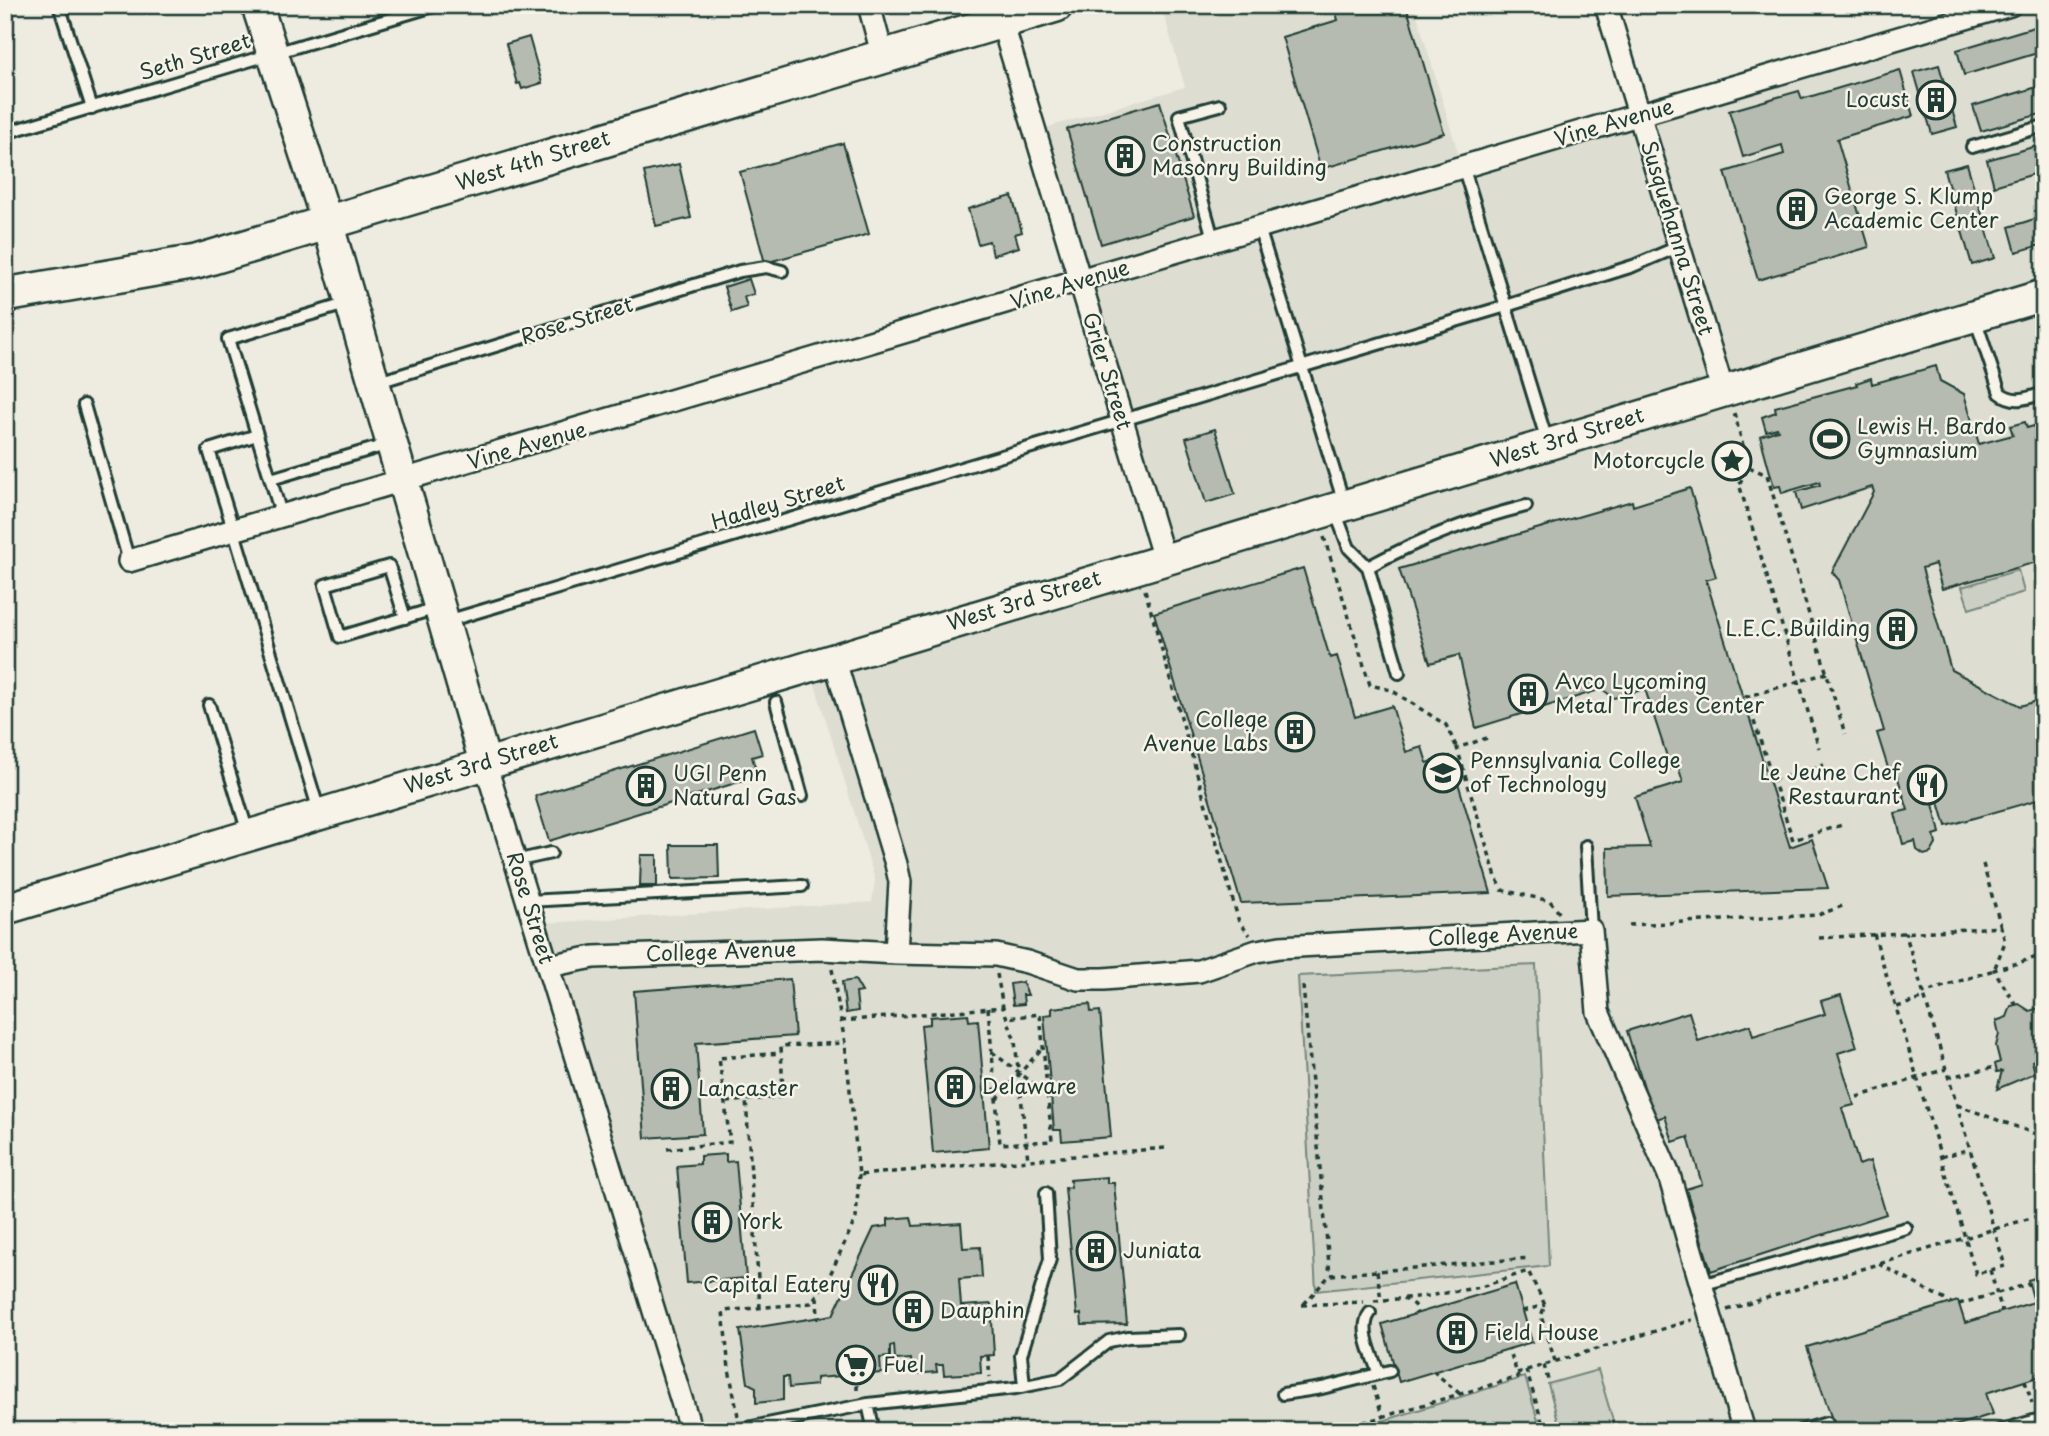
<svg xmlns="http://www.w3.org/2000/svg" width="2049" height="1436" font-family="'Playpen Sans',sans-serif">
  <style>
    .built { fill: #ddddd2 }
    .green { fill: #cccfc4; stroke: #76867c; stroke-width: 2 }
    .building { fill: #b5bbb0; stroke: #1f3d34; stroke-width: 2 }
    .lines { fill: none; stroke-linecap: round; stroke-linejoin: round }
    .lane-casing { stroke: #1f3d34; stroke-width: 16 }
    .street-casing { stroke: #1f3d34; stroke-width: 26 }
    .secondary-casing { stroke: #1f3d34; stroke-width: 35 }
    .primary-casing { stroke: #1f3d34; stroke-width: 38 }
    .path { stroke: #1f3d34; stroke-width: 3.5; stroke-dasharray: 5 5; stroke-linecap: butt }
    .lane { stroke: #f7f3e8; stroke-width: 10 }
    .street { stroke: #f7f3e8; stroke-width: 21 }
    .secondary { stroke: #f7f3e8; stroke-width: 30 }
    .primary { stroke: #f7f3e8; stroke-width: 33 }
    .labels { text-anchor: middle; stroke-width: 5; stroke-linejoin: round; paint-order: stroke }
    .street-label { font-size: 21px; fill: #1f3d34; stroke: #f7f3e8 }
    .poi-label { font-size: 21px; fill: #1f3d34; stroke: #f7f3e8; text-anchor: start }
  </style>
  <rect width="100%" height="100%" fill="#eeece1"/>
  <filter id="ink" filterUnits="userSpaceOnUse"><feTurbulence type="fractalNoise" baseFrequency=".0143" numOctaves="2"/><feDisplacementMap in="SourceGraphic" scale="14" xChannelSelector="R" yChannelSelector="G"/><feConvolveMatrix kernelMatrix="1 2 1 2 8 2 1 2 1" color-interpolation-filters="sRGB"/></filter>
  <g filter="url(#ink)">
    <path class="built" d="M1161,5H1414L1462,166L2010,5H2044V1431H699L545,923L872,902L875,880L809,665L1164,559L1035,131L1185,87Z"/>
    <path class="green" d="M2018,570L2024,592L1969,609L1962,587Z
      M1536,965L1549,1266L1316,1291L1298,976Z
      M1598,1370L1616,1431H1561L1548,1384Z
      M1525,1377L1541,1431H1350Z"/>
    <path class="building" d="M1334,5H1406L1444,133L1321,169L1282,37L1338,20Z
      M2044,24V51L1964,75L1957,50Z
      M529,37L542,83L522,89L520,83L517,84L506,44Z
      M1939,65L1957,127L1932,134L1914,72Z
      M1900,70L1913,116L1837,139L1869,247L1758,280L1725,172L1784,154L1782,145L1743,157L1729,111L1799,91L1802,99Z
      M2044,85V113L1981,131L1973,106Z
      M1160,102L1194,216L1101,244L1067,129Z
      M843,143L869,234L765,263L740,172Z
      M2044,144V171L1994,186L1987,160Z
      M679,164L691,218L656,226L644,172Z
      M1967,164L1995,258L1972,265L1944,170Z
      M1012,196L1022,232L1015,234L1019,247L993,255L989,241L978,244L968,209Z
      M2044,216V244L2016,252L2009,227Z
      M749,279L754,294L744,297L747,307L732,312L724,287Z
      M1936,366L1940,381L1964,394L1979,444L2013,435L2010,426L2025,422L2027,428L2044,423V560L1942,589L1935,564L1922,568L1951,670L2020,706L2044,699V798L1946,826L1939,802L1933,804L1940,833L1934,835L1936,844L1931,853L1924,855L1917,850L1915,841L1903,844L1895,813L1908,810L1895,769L1889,771L1877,733L1884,731L1839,580L1832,572L1874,492L1872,487L1801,510L1796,492L1820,485L1819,482L1782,493L1780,486L1774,487L1760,436L1778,430L1777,428L1766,431L1762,417L1776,412L1775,407L1857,385L1856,383L1871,378L1872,384Z
      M1215,429L1235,494L1206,503L1186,438Z
      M1690,488L1716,577L1706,580L1790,847L1812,839L1828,888L1608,896L1607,848L1650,847L1635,797L1683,782L1678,766L1671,769L1645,689L1614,698L1602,689L1476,728L1459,655L1430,663L1399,569L1632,501L1633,506Z
      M1303,568L1330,658L1337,656L1355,717L1392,706L1406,752L1422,747L1427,763L1450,756L1491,893L1241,903L1154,613Z
      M754,728L762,754L752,757L758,776L549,841L535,796Z
      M671,845H718L719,878L672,879Z
      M641,855H657V886H640Z
      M790,979L795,1036L696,1043L703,1134L645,1138L634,991Z
      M855,980L862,992L856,993L858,1011L846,1013L842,982Z
      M1022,982L1028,995H1023L1024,1004L1013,1005L1010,984Z
      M1841,995L1857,1047L1838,1053L1854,1105L1842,1108L1859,1165L1870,1161L1886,1214L1711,1271L1686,1189L1702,1184L1688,1137L1673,1142L1665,1116L1654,1120L1627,1031L1689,1012L1698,1041L1750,1025L1753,1036L1825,1014L1821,1001Z
      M1090,1004L1091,1012L1100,1011L1111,1137L1062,1141L1061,1130H1054L1044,1015L1052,1014V1008Z
      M2019,1004L2030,1011L2044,1006V1057L2032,1061L2035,1073L1997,1089L2002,1071L1997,1072L1995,1064L2000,1062L1996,1046L1999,1034L1996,1021L2007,1017L2011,1006Z
      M968,1014L969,1021L978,1020L989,1148L933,1153L921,1025L930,1024V1017Z
      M726,1154V1162L736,1161L746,1278L687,1283L677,1166L700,1164V1156Z
      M1107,1177V1183H1114L1127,1324L1082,1325L1081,1314L1077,1315L1065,1188L1071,1187L1070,1180Z
      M911,1217L913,1226L961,1223L963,1248L980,1247L982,1277L959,1279L961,1306L991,1304L994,1355L980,1356L981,1373L944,1375L943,1365H936L937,1372L912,1374L911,1359L895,1360L894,1345L890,1346V1357L880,1358L881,1373L816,1378V1385L789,1388L788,1377H783V1400L756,1403V1387L748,1383L740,1330L833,1315L874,1228L888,1226V1219Z
      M2044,1275V1375L1986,1393L1993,1414L1938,1431H1836L1807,1347L1958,1301L1965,1323L2024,1305L2034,1302L2028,1280Z
      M1515,1284L1532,1342L1399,1382L1382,1324Z"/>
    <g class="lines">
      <defs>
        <path id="lane" d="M59,5L92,108
          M5,133L437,5
          M1972,147L2044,126
          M1463,166L1547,441
          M1259,228L1344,503
          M1214,242L1179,116L1220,105
          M1975,318L2000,393C2014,404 2028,398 2044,393
          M375,383L740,271L766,267L782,271
          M84,405L129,561
          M257,435L209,450L319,811
          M271,479L389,444
          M1335,511L1349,548L1368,567L1399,673
          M282,517L228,339L349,303
          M1368,567C1419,539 1469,520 1526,506
          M405,618L389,566L325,585L340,637L437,608
          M447,621L1506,306L1633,266L1680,246
          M776,702L802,796
          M209,705L248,833
          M1586,846L1591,930
          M515,861L551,853
          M528,901L802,886
          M1701,1285L1906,1228
          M1370,1313C1358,1329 1373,1357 1379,1374
          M1024,1386L1021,1355L1050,1259L1046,1193
          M1283,1394L1322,1388L1390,1371
          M868,1404L874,1431
          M732,1431L868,1404L1016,1388L1060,1379L1109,1341L1128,1337L1179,1335
          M1800,1431L1827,1423
          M1999,1431L2044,1418"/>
        <path id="street" d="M869,5L883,57
          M1606,5L1723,391
          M1002,22L1164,559
          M129,561L2010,5
          M834,658L896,864L900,882L896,953L996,955L1027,962L1078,979H1104L1199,971L1257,951L1280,947L1591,930L1598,1012L1669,1175L1744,1431
          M485,763L691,1431
          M548,966L594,957L822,949L896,953"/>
        <path id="secondary" d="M257,5L328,225L485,763
          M5,909L2044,295"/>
        <path id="primary" d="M5,295L196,262L1056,5"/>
      </defs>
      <use href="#lane" class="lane-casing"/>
      <use href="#street" class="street-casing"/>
      <use href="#secondary" class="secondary-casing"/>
      <use href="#primary" class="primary-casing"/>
      <path class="path" d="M1734,413L1749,467L1739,484L1819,748
        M1749,467L1767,475L1845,734
        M1324,537L1370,685L1391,690L1446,725L1457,748
        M1145,590L1239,922L1250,935
        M1827,673L1746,697L1793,840L1842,825
        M1487,738L1457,748L1496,877L1502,890L1550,901L1560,914
        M1773,780L1824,765
        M1983,864L2001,927
        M1629,925L1818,915L1845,905
        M1874,934L1976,1274L2005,1266L1905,932
        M1819,938L2001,927L2005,942L1994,970L1923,993
        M832,969L845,1043L859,1175L1165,1148
        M997,974L1003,1007
        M1303,986L1330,1275
        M2016,1005L1994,970L2044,955
        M1897,1007L1925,998
        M988,1008L1000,1144L1052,1141L1040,1014L1007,1018
        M841,1021L1003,1007L1015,1041L1028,1160
        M992,1052L1046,1093
        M1948,1077L1996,1067
        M1857,1097L1946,1069
        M997,1099L1043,1047
        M727,1102L745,1100
        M1957,1105L2044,1137
        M667,1149L730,1142L719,1058L781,1053
        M1941,1157L1970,1149
        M1879,1264L1951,1303
        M1990,1270L2002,1311
        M1377,1271L1381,1300
        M2042,1276L2044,1272
        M817,1297L818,1320
        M1403,1298L1414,1305L1417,1314
        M1374,1301L1428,1296L1481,1287L1528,1271L1545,1305L1541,1316L1555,1361
        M1304,1304L1330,1275L1530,1258
        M1959,1304L2029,1284
        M1302,1305L1363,1302
        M760,1308L746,1100L783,1097L781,1046L845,1043
        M1727,1310L2044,1214
        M1523,1311L1545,1305
        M988,1356L990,1377
        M1544,1365L1549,1384
        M1526,1370L1545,1431
        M1433,1371L1460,1394
        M1517,1373L1692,1320
        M857,1375V1391
        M2025,1381L2032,1403
        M1373,1386L1383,1418
        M738,1416L729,1369L723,1311L811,1303L829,1277L856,1218L859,1175
        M1334,1431L1518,1377L1509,1348"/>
      <use href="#lane" class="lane"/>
      <use href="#street" class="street"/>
      <use href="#secondary" class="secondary"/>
      <use href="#primary" class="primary"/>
    </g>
  </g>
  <defs>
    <symbol id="building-ring" viewBox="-11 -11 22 22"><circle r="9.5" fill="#f7f3e8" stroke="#1f3d34" stroke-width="1.5"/><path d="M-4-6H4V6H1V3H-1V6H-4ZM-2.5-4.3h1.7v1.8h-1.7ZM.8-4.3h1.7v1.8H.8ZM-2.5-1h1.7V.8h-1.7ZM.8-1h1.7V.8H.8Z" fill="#1f3d34"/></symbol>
    <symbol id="stadium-ring" viewBox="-11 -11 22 22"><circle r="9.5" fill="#f7f3e8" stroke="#1f3d34" stroke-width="1.5"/><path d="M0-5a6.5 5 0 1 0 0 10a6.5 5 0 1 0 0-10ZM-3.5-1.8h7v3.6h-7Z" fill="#1f3d34"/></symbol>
    <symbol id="sight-ring" viewBox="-11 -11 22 22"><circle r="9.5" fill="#f7f3e8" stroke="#1f3d34" stroke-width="1.5"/><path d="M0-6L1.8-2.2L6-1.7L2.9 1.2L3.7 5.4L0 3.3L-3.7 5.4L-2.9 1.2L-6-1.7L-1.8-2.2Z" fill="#1f3d34"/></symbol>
    <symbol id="university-ring" viewBox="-11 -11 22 22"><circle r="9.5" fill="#f7f3e8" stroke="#1f3d34" stroke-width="1.5"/><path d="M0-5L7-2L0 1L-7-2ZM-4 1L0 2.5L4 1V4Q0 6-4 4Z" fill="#1f3d34"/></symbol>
    <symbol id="restaurant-ring" viewBox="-11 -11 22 22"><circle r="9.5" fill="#f7f3e8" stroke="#1f3d34" stroke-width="1.5"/><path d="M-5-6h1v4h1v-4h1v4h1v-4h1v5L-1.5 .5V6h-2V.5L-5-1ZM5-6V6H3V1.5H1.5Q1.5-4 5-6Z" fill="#1f3d34"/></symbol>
    <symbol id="supermarket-ring" viewBox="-11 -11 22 22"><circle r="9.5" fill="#f7f3e8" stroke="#1f3d34" stroke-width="1.5"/><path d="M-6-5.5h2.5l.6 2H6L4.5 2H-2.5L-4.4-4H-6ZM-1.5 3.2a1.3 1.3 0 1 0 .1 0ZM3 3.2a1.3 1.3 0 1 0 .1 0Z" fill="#1f3d34"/></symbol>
  </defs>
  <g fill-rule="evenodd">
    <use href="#building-ring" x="1914" y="78" width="44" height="44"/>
    <use href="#building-ring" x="1103" y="134" width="44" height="44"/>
    <use href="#building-ring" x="1775" y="187" width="44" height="44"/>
    <use href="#stadium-ring" x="1808" y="417" width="44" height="44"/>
    <use href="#sight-ring" x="1710" y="439" width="44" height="44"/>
    <use href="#building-ring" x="1875" y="607" width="44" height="44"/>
    <use href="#building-ring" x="1506" y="672" width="44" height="44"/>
    <use href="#building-ring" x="1273" y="710" width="44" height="44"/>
    <use href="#university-ring" x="1421" y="751" width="44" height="44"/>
    <use href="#restaurant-ring" x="1905" y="763" width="44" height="44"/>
    <use href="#building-ring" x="624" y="764" width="44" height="44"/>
    <use href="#building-ring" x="933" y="1065" width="44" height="44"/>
    <use href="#building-ring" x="649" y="1067" width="44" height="44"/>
    <use href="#building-ring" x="690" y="1200" width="44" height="44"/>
    <use href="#building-ring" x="1074" y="1229" width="44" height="44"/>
    <use href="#restaurant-ring" x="856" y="1263" width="44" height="44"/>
    <use href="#building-ring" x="891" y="1289" width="44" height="44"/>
    <use href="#building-ring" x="1435" y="1311" width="44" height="44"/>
    <use href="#supermarket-ring" x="834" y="1343" width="44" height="44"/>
  </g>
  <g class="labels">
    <g class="street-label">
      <text transform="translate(195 57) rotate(-17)" y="7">Seth Street</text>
      <text transform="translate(1614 123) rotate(-16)" y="7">Vine Avenue</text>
      <text transform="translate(533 161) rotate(-17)" y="7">West 4th Street</text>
      <text transform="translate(1677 238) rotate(73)" y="7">Susquehanna Street</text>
      <text transform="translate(1070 285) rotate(-17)" y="7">Vine Avenue</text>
      <text transform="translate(577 321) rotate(-17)" y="7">Rose Street</text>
      <text transform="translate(1107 371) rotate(73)" y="7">Grier Street</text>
      <text transform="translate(1567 438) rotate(-17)" y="7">West 3rd Street</text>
      <text transform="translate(527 446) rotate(-16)" y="7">Vine Avenue</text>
      <text transform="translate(778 503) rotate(-17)" y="7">Hadley Street</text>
      <text transform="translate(1024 601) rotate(-17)" y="7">West 3rd Street</text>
      <text transform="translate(481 764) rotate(-17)" y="7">West 3rd Street</text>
      <text transform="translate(530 908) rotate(73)" y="7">Rose Street</text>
      <text transform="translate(1503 935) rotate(-3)" y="7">College Avenue</text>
      <text transform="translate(721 952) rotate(-2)" y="7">College Avenue</text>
    </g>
    <g class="poi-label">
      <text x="1909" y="107" text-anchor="end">Locust</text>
      <text x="1152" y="151">Construction<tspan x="1152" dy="24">Masonry Building</tspan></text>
      <text x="1824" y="204">George S. Klump<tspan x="1824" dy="24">Academic Center</tspan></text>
      <text x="1857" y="434">Lewis H. Bardo<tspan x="1857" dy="24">Gymnasium</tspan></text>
      <text x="1705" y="468" text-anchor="end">Motorcycle</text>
      <text x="1870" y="636" text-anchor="end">L.E.C. Building</text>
      <text x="1555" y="689">Avco Lycoming<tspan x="1555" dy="24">Metal Trades Center</tspan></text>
      <text x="1268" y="727" text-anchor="end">College<tspan x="1268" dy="24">Avenue Labs</tspan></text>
      <text x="1470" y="768">Pennsylvania College<tspan x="1470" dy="24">of Technology</tspan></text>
      <text x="1900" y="780" text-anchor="end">Le Jeune Chef<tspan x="1900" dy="24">Restaurant</tspan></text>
      <text x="673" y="781">UGI Penn<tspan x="673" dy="24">Natural Gas</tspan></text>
      <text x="982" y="1094">Delaware</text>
      <text x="698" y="1096">Lancaster</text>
      <text x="739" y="1229">York</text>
      <text x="1123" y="1258">Juniata</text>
      <text x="851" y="1292" text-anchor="end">Capital Eatery</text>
      <text x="940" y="1318">Dauphin</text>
      <text x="1484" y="1340">Field House</text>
      <text x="883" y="1372">Fuel</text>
    </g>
  </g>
  <rect width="2049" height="1436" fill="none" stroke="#f7f3e8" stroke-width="28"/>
  <rect x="14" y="14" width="2021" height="1408" fill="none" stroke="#1f3d34" stroke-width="2.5" filter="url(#ink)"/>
</svg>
